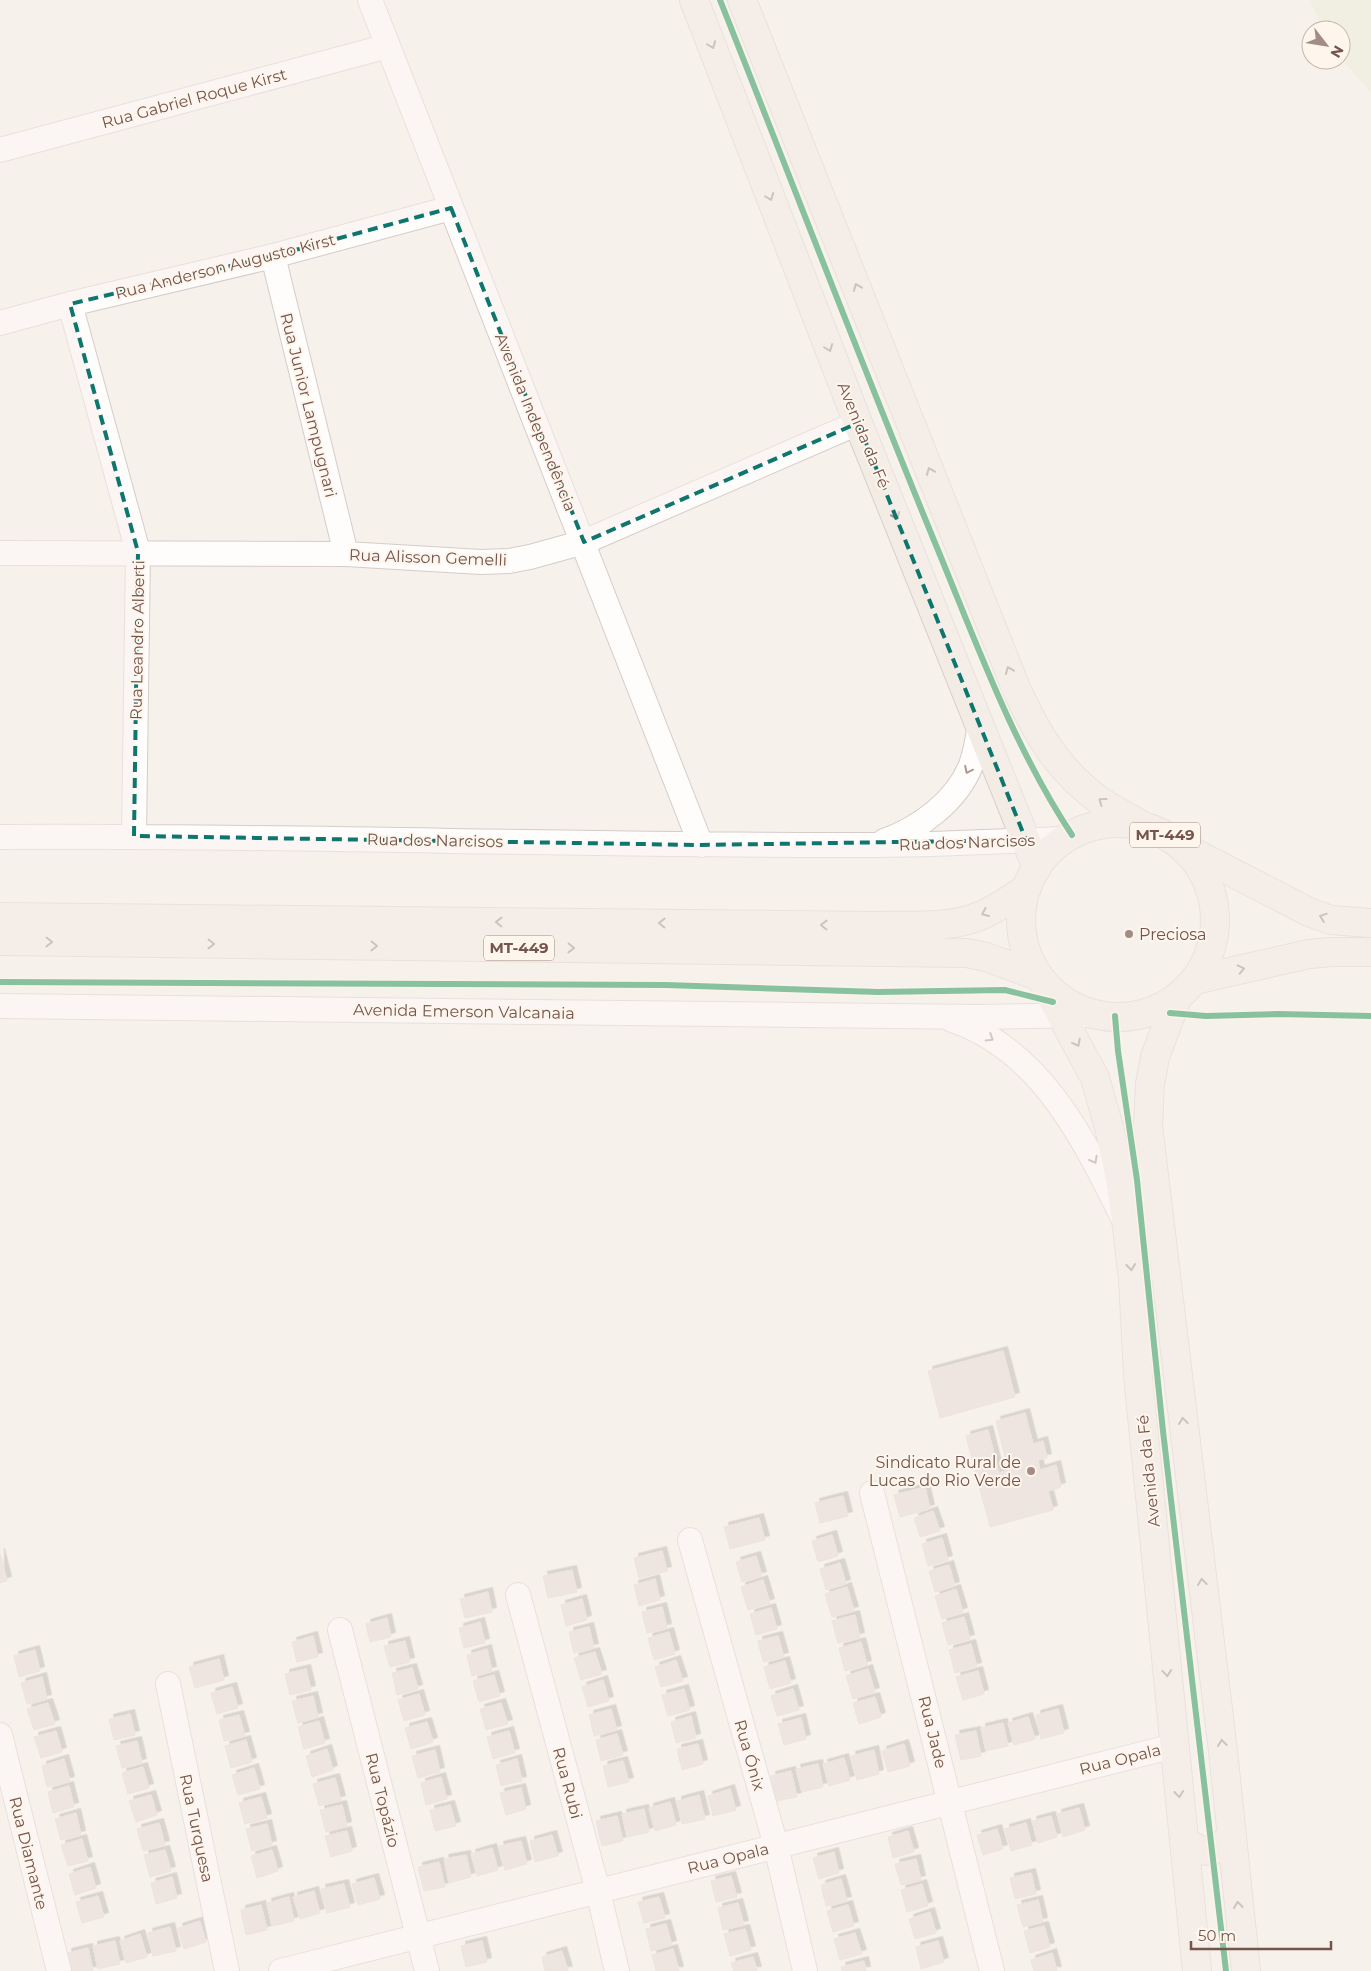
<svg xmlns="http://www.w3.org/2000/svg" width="1371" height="1971" font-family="Montserrat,sans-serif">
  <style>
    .green { fill: #e6edd6 }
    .building { fill: #e3d8d2; stroke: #dfd3cd; filter: url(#shadow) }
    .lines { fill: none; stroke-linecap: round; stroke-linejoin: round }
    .minor-casing { stroke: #d6ccc8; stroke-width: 26 }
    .major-casing { stroke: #d8ceca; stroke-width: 30 }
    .minor { stroke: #fefdfc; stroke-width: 24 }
    .major { stroke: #f2ece5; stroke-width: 28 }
    .cycleway-casing { stroke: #fef5ec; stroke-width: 9 }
    .cycleway { stroke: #00873e; stroke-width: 6 }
    .oneway { stroke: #a08a82 }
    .oneway2 { stroke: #ab9892 }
    .marked { fill: none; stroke: #0f766e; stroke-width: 4; stroke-dasharray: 10 6; stroke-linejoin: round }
    .poi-dot { fill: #a28c84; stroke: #fef5ec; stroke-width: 2 }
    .labels { text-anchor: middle; stroke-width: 4; stroke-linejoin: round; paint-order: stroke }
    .shield { fill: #fef5ec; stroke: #9d857c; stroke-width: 1 }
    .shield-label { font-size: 15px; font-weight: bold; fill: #74554c }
    .street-label { font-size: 16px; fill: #74554c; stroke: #fef5ec }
    .poi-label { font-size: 16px; fill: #74554c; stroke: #fef5ec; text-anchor: start }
  </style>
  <defs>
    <filter id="shadow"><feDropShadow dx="4.5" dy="-4.5" stdDeviation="0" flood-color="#0004"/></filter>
  </defs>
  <rect width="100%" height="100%" fill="#f7f1eb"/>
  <path class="green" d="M1310,0H1371V93L1341,58V30H1323Z"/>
  <path class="building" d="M1003,1351L1015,1397L940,1418L928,1371Z
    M1025,1413L1033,1444L1043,1441L1047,1458L1038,1460L1040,1470L1056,1465L1061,1487L1048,1491L1053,1510L990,1527L966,1436L988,1430L999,1473L1021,1467L1019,1458L1006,1461L996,1421Z
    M925,1487L930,1509L900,1517L894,1495Z
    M843,1496L848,1516L820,1523L815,1503Z
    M933,1511L940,1531L920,1537L914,1518Z
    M759,1518L765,1540L730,1549L724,1527Z
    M832,1535L838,1556L818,1562L812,1541Z
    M942,1538L948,1560L928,1566L922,1544Z
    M662,1551L667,1571L639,1578L634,1558Z
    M0,1553L7,1581L0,1583Z
    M756,1556L762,1576L742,1582L736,1562Z
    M840,1563L846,1584L826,1590L820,1569Z
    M949,1565L955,1586L935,1592L929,1571Z
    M572,1570L577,1592L548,1598L543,1576Z
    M655,1579L660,1600L639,1606L634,1585Z
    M763,1580L770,1603L748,1610L741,1587Z
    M847,1587L854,1611L832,1617L825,1594Z
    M956,1589L963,1612L942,1619L935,1596Z
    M488,1592L492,1612L465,1618L460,1599Z
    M582,1599L587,1620L566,1626L561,1605Z
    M662,1607L667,1628L647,1633L642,1612Z
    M771,1608L777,1629L756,1635L750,1614Z
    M855,1615L860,1637L838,1643L832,1621Z
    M964,1617L970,1639L948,1645L942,1623Z
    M387,1618L391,1637L370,1642L366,1624Z
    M480,1622L485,1643L464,1648L459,1628Z
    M589,1627L594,1648L574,1653L569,1632Z
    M669,1632L675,1654L654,1660L648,1638Z
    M313,1636L318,1657L297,1662L292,1642Z
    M778,1636L784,1657L763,1662L758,1641Z
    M405,1641L410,1662L390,1667L384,1646Z
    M861,1642L867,1665L845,1671L839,1648Z
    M971,1644L977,1667L955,1673L949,1650Z
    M487,1649L492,1671L472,1676L467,1655Z
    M35,1650L40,1671L19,1677L14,1656Z
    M595,1652L602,1674L581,1680L574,1658Z
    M219,1659L224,1680L195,1688L189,1667Z
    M676,1660L683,1681L661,1687L655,1667Z
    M785,1661L791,1683L770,1689L764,1667Z
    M412,1668L418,1689L397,1695L392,1673Z
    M306,1669L311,1690L290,1695L285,1674Z
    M868,1669L875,1692L853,1699L846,1676Z
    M978,1671L984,1694L963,1700L956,1677Z
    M494,1675L500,1696L479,1702L473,1681Z
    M42,1677L47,1699L27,1704L21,1683Z
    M603,1680L609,1701L588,1707L582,1687Z
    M232,1687L238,1708L217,1714L211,1693Z
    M684,1689L690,1710L668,1716L662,1695Z
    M793,1689L799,1710L777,1716L771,1696Z
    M419,1694L425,1715L404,1721L398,1700Z
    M313,1696L318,1717L298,1723L292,1701Z
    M875,1697L881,1717L859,1724L853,1703Z
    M48,1703L55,1724L34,1730L27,1709Z
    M501,1703L508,1724L486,1730L480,1709Z
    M611,1709L617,1730L594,1736L589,1715Z
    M1058,1709L1064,1733L1041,1739L1036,1715Z
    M130,1714L135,1735L114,1740L109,1719Z
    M239,1715L245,1736L224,1741L219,1720Z
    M691,1716L696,1738L676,1743L671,1722Z
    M1028,1717L1035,1739L1014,1745L1008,1723Z
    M801,1718L806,1739L784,1745L778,1724Z
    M319,1721L325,1743L304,1749L298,1727Z
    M427,1722L433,1742L411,1749L405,1728Z
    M1003,1723L1008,1746L986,1751L981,1728Z
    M56,1731L62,1752L41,1758L34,1737Z
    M509,1731L515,1753L493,1759L487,1737Z
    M976,1731L981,1756L961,1760L955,1735Z
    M617,1734L623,1755L601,1761L596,1740Z
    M246,1740L252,1762L231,1768L225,1746Z
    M137,1741L142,1763L122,1768L116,1746Z
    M698,1744L703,1764L682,1770L677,1749Z
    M904,1744L910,1766L888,1772L882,1751Z
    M327,1749L333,1770L312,1777L306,1756Z
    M435,1750L440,1772L418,1778L412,1756Z
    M874,1750L879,1774L857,1780L851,1756Z
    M844,1758L850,1780L829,1786L823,1764Z
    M64,1759L70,1781L47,1787L42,1766Z
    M517,1759L522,1781L501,1786L496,1765Z
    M623,1761L629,1782L608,1787L603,1766Z
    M818,1764L823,1787L802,1792L796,1769Z
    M143,1767L149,1788L128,1794L122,1773Z
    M254,1768L260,1789L238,1795L232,1775Z
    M791,1771L797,1797L776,1801L771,1776Z
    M441,1777L447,1799L426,1805L421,1783Z
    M335,1778L341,1800L319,1806L313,1784Z
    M69,1786L74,1807L53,1813L48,1792Z
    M521,1788L526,1809L506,1815L500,1793Z
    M730,1789L736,1810L713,1816L708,1796Z
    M151,1795L157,1815L136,1822L129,1801Z
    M699,1795L705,1819L682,1824L677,1801Z
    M261,1797L267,1818L245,1824L239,1803Z
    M670,1802L676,1825L655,1831L649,1808Z
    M342,1805L347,1826L326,1832L320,1810Z
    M450,1805L456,1826L435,1831L430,1810Z
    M1079,1808L1085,1830L1063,1837L1057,1814Z
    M644,1809L649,1832L627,1837L622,1814Z
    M76,1813L81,1835L61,1840L55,1819Z
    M617,1816L623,1841L602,1846L596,1821Z
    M1051,1816L1057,1837L1038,1843L1032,1821Z
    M159,1823L165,1845L143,1851L137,1829Z
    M1026,1823L1032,1845L1011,1851L1005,1829Z
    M267,1824L272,1845L252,1851L246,1829Z
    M997,1829L1003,1849L983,1855L977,1835Z
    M347,1831L352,1851L331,1857L325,1836Z
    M908,1831L914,1852L893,1858L888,1837Z
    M552,1835L558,1856L535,1862L530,1841Z
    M82,1839L88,1861L68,1866L61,1845Z
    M521,1841L527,1864L505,1870L499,1846Z
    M492,1848L498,1870L477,1876L471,1854Z
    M165,1850L171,1871L150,1877L144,1855Z
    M272,1850L278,1871L257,1878L251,1856Z
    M834,1852L839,1873L819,1879L813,1858Z
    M466,1855L471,1877L449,1883L444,1859Z
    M916,1859L921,1880L901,1885L895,1864Z
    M439,1862L445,1887L424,1891L418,1867Z
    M90,1867L96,1888L75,1895L69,1874Z
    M1031,1873L1036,1894L1015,1899L1010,1878Z
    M731,1876L737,1897L716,1902L711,1881Z
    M172,1877L177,1898L156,1904L151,1883Z
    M374,1878L380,1899L358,1905L352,1884Z
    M841,1879L847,1901L826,1906L821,1885Z
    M344,1884L350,1907L327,1913L321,1889Z
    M922,1884L928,1906L907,1912L901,1890Z
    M314,1891L320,1913L300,1919L293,1897Z
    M98,1896L104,1917L82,1923L76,1902Z
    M289,1897L294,1921L272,1926L267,1903Z
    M659,1897L665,1918L644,1923L638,1902Z
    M1038,1900L1043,1922L1023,1927L1017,1905Z
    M738,1903L744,1925L723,1930L718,1908Z
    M261,1905L267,1930L246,1935L241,1910Z
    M848,1905L854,1926L833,1932L827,1911Z
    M930,1912L936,1933L915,1939L909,1919Z
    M200,1921L206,1942L184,1949L178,1928Z
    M666,1924L672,1945L651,1951L646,1929Z
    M1044,1926L1050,1947L1030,1953L1024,1931Z
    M170,1927L176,1951L153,1956L148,1933Z
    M745,1929L751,1950L730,1956L724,1934Z
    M855,1933L862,1954L840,1960L834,1939Z
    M140,1934L147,1957L126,1963L120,1941Z
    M115,1941L120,1964L98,1969L93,1946Z
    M482,1941L487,1962L466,1967L461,1946Z
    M938,1941L944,1962L921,1969L916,1947Z
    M88,1948L93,1971H71L67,1953Z
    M673,1949L679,1971H656L652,1955Z
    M562,1951L568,1971H545L542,1957Z
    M1052,1953L1057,1971H1034L1031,1960Z
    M753,1957L757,1971H734L731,1963Z
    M864,1961L866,1971H842L841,1967Z"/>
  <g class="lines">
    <defs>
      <path id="minor" d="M370,0L701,845
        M0,150L388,46
        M273,256L346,554
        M70,304L138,552L134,836
        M0,323L70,304L273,256L451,208
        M0,553L346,554L481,562L509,561L530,557L584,542L858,423
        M0,837C289,835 578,846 867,845C933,845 999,841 1065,839
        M884,841C919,829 957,801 971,765C976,751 978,738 980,723
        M0,1006L978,1017L1095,1015
        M952,1020C1041,1050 1083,1138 1122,1216
        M872,1493L992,1971
        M690,1540L776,1846L805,1971
        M518,1595L598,1891L617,1971
        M340,1630L427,1971
        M168,1684L227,1971
        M0,1735L59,1971
        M281,1971L1174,1746"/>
      <path id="major" d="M694,0L858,423L1037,868
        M742,0L1016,688C1038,736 1059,772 1103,803C1116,811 1130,818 1143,826
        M1021 920a97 97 0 1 1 194 0a97 97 0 1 1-194 0Z
        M1187,849L1309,912L1331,920L1371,923
        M0,917L875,926C909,925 948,929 980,916C997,909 1012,898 1027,888
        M0,941L967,953L986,957L1035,975
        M1194,980L1309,954L1332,952H1371
        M1045,985L1095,1078L1109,1127L1120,1178L1127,1227L1133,1279L1138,1375L1197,1971
        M1178,996L1155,1057L1150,1084L1148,1125L1223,1751L1246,1971
        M1184,1842C1206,1854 1213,1856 1231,1836"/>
    </defs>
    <use href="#minor" class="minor-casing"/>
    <use href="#major" class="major-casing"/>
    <use href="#minor" class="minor"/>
    <use href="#major" class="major"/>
    <defs>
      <path id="cycleway" d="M720,0C791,179 860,360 933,538C975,639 1012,744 1072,835
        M0,982L666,985L878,992L1005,990L1053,1002
        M1170,1013L1206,1016L1278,1014L1371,1016
        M1115,1016L1118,1051L1137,1180L1163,1431L1226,1971"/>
    </defs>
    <use href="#cycleway" class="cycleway-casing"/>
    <use href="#cycleway" class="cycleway"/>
  </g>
  <defs><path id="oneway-chevron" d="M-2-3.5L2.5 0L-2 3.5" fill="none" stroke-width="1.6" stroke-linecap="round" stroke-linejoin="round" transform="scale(1.25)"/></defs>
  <g class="oneway">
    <use href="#oneway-chevron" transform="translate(712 45) rotate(69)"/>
    <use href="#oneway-chevron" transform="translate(770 197) rotate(69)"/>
    <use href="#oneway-chevron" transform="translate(857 287) rotate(-112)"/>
    <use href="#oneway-chevron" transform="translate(829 348) rotate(69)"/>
    <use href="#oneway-chevron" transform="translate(930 471) rotate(-112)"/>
    <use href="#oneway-chevron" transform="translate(896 516) rotate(68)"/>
    <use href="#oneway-chevron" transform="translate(1009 670) rotate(-112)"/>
    <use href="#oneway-chevron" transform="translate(1102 801) rotate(-144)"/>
    <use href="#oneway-chevron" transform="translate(985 913) rotate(156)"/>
    <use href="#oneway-chevron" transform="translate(1323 917) rotate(-161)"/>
    <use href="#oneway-chevron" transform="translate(499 922) rotate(-179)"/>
    <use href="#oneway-chevron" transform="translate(662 923) rotate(-179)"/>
    <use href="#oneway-chevron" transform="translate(824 925) rotate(-179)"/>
    <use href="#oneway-chevron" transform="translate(49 942) rotate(1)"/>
    <use href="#oneway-chevron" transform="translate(211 944) rotate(1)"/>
    <use href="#oneway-chevron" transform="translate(374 946) rotate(1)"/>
    <use href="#oneway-chevron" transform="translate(571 948) rotate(1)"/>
    <use href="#oneway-chevron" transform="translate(1241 969) rotate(-13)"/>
    <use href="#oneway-chevron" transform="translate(1077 1043) rotate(62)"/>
    <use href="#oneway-chevron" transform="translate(1131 1267) rotate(84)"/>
    <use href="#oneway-chevron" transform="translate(1183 1421) rotate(-97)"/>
    <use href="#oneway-chevron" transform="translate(1202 1582) rotate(-97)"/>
    <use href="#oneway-chevron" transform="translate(1167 1673) rotate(85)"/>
    <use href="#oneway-chevron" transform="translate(1222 1743) rotate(-97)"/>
    <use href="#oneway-chevron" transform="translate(1179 1794) rotate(84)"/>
    <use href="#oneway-chevron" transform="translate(1238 1905) rotate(-96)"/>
  </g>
  <g class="oneway2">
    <use href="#oneway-chevron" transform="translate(968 770) rotate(116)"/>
    <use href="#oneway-chevron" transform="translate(990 1038) rotate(32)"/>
    <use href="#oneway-chevron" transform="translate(1094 1160) rotate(61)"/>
  </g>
  <path d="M0 0H1371V1971H0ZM451,208L584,542L858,423L1026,840L701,845L134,836L138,552L70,304L273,256Z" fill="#f7f1eb" fill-opacity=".55" fill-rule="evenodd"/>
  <path class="marked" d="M451,208L584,542L858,423L1026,840L701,845L134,836L138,552L70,304L273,256Z"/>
  <g class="poi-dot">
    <circle cx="1129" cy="934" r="5"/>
    <circle cx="1031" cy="1471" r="5"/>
  </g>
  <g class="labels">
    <g class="shield">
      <rect x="1130" y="822.5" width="70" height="25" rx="4"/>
      <rect x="484" y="935.5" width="70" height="25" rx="4"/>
    </g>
    <g class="shield-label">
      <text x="1165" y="840">MT-449</text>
      <text x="519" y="953">MT-449</text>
    </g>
    <g class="street-label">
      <text transform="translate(194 98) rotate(-15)" y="6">Rua Gabriel Roque Kirst</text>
      <text transform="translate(225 266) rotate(-14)" y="6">Rua Anderson Augusto Kirst</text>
      <text transform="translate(309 405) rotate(76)" y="6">Rua Junior Lampugnari</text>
      <text transform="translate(536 422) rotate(68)" y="6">Avenida Independência</text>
      <text transform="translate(864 435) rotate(68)" y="6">Avenida da Fé</text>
      <text transform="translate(428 557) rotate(2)" y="6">Rua Alisson Gemelli</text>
      <text transform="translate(137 640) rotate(-89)" y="6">Rua Leandro Alberti</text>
      <text transform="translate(435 840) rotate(1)" y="6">Rua dos Narcisos</text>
      <text transform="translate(967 842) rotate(-2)" y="6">Rua dos Narcisos</text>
      <text transform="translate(464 1011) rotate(1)" y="6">Avenida Emerson Valcanaia</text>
      <text transform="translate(1148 1471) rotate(-96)" y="6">Avenida da Fé</text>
      <text transform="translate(933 1732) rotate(76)" y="6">Rua Jade</text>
      <text transform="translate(750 1755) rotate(74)" y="6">Rua Ónix</text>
      <text transform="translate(1120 1759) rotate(-14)" y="6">Rua Opala</text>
      <text transform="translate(568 1783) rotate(75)" y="6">Rua Rubi</text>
      <text transform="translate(383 1800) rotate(76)" y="6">Rua Topázio</text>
      <text transform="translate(197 1828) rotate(78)" y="6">Rua Turquesa</text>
      <text transform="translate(29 1853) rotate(76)" y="6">Rua Diamante</text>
      <text transform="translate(728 1858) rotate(-14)" y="6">Rua Opala</text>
    </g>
    <g class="poi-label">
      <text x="1139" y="940">Preciosa</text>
      <text x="1021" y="1468" text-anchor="end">Sindicato Rural de<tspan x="1021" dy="18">Lucas do Rio Verde</tspan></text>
    </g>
  </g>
  <g transform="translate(1326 45) rotate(121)"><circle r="24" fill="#fef5ec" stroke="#c7b5ac"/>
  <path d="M0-4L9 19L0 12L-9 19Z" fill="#a28c84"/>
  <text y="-8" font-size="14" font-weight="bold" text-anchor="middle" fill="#74554c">N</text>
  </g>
  <path d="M1191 1941v8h140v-8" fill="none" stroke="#74554c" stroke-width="2.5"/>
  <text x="1198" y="1941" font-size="15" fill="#74554c" stroke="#fef5ec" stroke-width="4" paint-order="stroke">50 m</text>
</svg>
